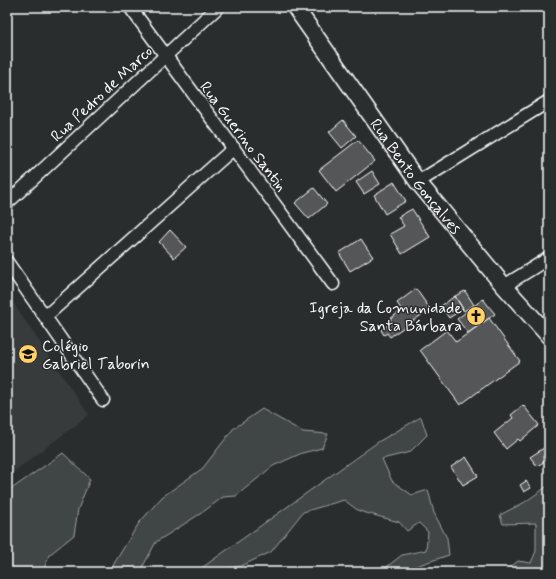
<svg xmlns="http://www.w3.org/2000/svg" width="556" height="579" font-family="Mynerve,sans-serif">
  <style>
    .built { fill: #373a3b }
    .green { fill: #414445; stroke: #a0a2a2 }
    .building { fill: #555758; stroke: #fff }
    .lines { fill: none; stroke-linecap: round; stroke-linejoin: round }
    .minor-casing { stroke: #fff; stroke-width: 15 }
    .tertiary-casing { stroke: #fff; stroke-width: 19 }
    .minor { stroke: #2a2d2e; stroke-width: 12 }
    .tertiary { stroke: #2a2d2e; stroke-width: 16 }
    .labels { text-anchor: middle; stroke-width: 3; stroke-linejoin: round; paint-order: stroke }
    .street-label { font-size: 16px; fill: #fff; stroke: #2a2d2e }
    .poi-label { font-size: 16px; fill: #fff; stroke: #2a2d2e; text-anchor: end }
  </style>
  <rect width="100%" height="100%" fill="#2a2d2e"/>
  <filter id="ink" filterUnits="userSpaceOnUse"><feTurbulence type="fractalNoise" baseFrequency=".025" numOctaves="2"/><feDisplacementMap in="SourceGraphic" scale="8" xChannelSelector="R" yChannelSelector="G"/><feConvolveMatrix kernelMatrix="1 2 1 2 8 2 1 2 1" color-interpolation-filters="sRGB"/></filter>
  <g filter="url(#ink)">
    <path class="built" d="M7,294L89,415L7,477Z"/>
    <path class="green" d="M262,409L303,432L328,434L322,448L302,453L273,466L236,496L223,497L203,512L156,542L142,568L136,572H110L115,562L139,523L162,497L203,468L233,429Z
      M421,417L427,435L410,452L382,459L392,481L412,495L428,490L434,513L447,538L449,555L407,569L406,572H380L402,555L426,550L428,532L419,523L407,531L399,522L359,511L344,500L303,512L271,552L241,566L217,570L216,572H196L378,442Z
      M63,453L90,479L78,509L74,535L49,555L43,572H7V492Z
      M549,485V572H510L509,568L518,561L531,563L536,551V523L503,524L500,515L525,502Z"/>
    <path class="building" d="M343,120L356,136L342,148L329,132Z
      M358,140L375,161L336,192L319,170Z
      M372,171L380,184L364,194L356,182Z
      M394,182L406,201L385,214L374,195Z
      M314,188L327,204L309,219L295,203Z
      M412,209L430,237L402,254L390,234L404,226L398,217Z
      M170,230L186,247L174,258L159,242Z
      M361,239L373,257L350,271L339,253Z
      M416,289L430,309L390,337L387,333L384,335L381,330L392,322L390,319L402,310L397,303Z
      M465,291L474,305L464,311L455,296Z
      M455,296L463,309L449,318L441,306Z
      M483,299L495,314L468,333L457,319Z
      M489,318L520,361L460,405L420,350L447,330L456,342Z
      M523,405L539,425L520,441L518,439L506,449L494,433L513,418L511,415Z
      M547,446L549,450V459L537,466L530,457Z
      M466,457L478,476L463,485L451,467Z
      M526,481L531,488L524,492L520,485Z"/>
    <g class="lines">
      <defs>
        <path id="minor" d="M130,7L333,284
          M418,182L549,101
          M7,203L218,7
          M7,262L103,400
          M504,286L549,258
          M46,316L234,148"/>
        <g id="tertiary">
          <path id="s1" d="M295,7L418,182L504,286L549,336"/>
        </g>
      </defs>
      <use href="#minor" class="minor-casing"/>
      <use href="#tertiary" class="tertiary-casing"/>
      <use href="#minor" class="minor"/>
      <use href="#tertiary" class="tertiary"/>
    </g>
  </g>
  <defs>
    <symbol id="church-disc" viewBox="-11 -11 22 22"><circle r="9.5" fill="#ffd166" stroke="#2a2d2e"/><path d="M-1.2-6h2.4v3.5h3.3v2.4h-3.3V6h-2.4V-.1h-3.3v-2.4h3.3Z" fill="#111"/></symbol>
    <symbol id="school-disc" viewBox="-11 -11 22 22"><circle r="9.5" fill="#ffd166" stroke="#2a2d2e"/><path d="M0-5L7-2L0 1L-7-2ZM-4 1L0 2.5L4 1V4Q0 6-4 4Z" fill="#111"/></symbol>
  </defs>
  <g fill-rule="evenodd">
    <use href="#church-disc" x="465" y="305" width="22" height="22"/>
    <use href="#school-disc" x="17" y="343" width="22" height="22"/>
  </g>
  <g class="labels">
    <g class="street-label">
      <text transform="translate(101 93) rotate(-43)" y="6">Rua Pedro de Marco</text>
      <text transform="translate(244 136) rotate(53)" y="6">Rua Guerino Santin</text>
      <text dy="6" stroke="none"><textPath href="#s1" startOffset="208">Rua Bento Gonçalves</textPath></text>
    </g>
    <g class="poi-label">
      <text x="462" y="313">Igreja da Comunidade<tspan x="462" dy="18">Santa Bárbara</tspan></text>
      <text x="42" y="351" text-anchor="start">Colégio<tspan x="42" dy="18">Gabriel Taborin</tspan></text>
    </g>
  </g>
  <rect width="556" height="579" fill="none" stroke="#2a2d2e" stroke-width="24"/>
  <rect x="12" y="12" width="532" height="555" fill="none" stroke="#fff" stroke-width="1.5" filter="url(#ink)"/>
</svg>
